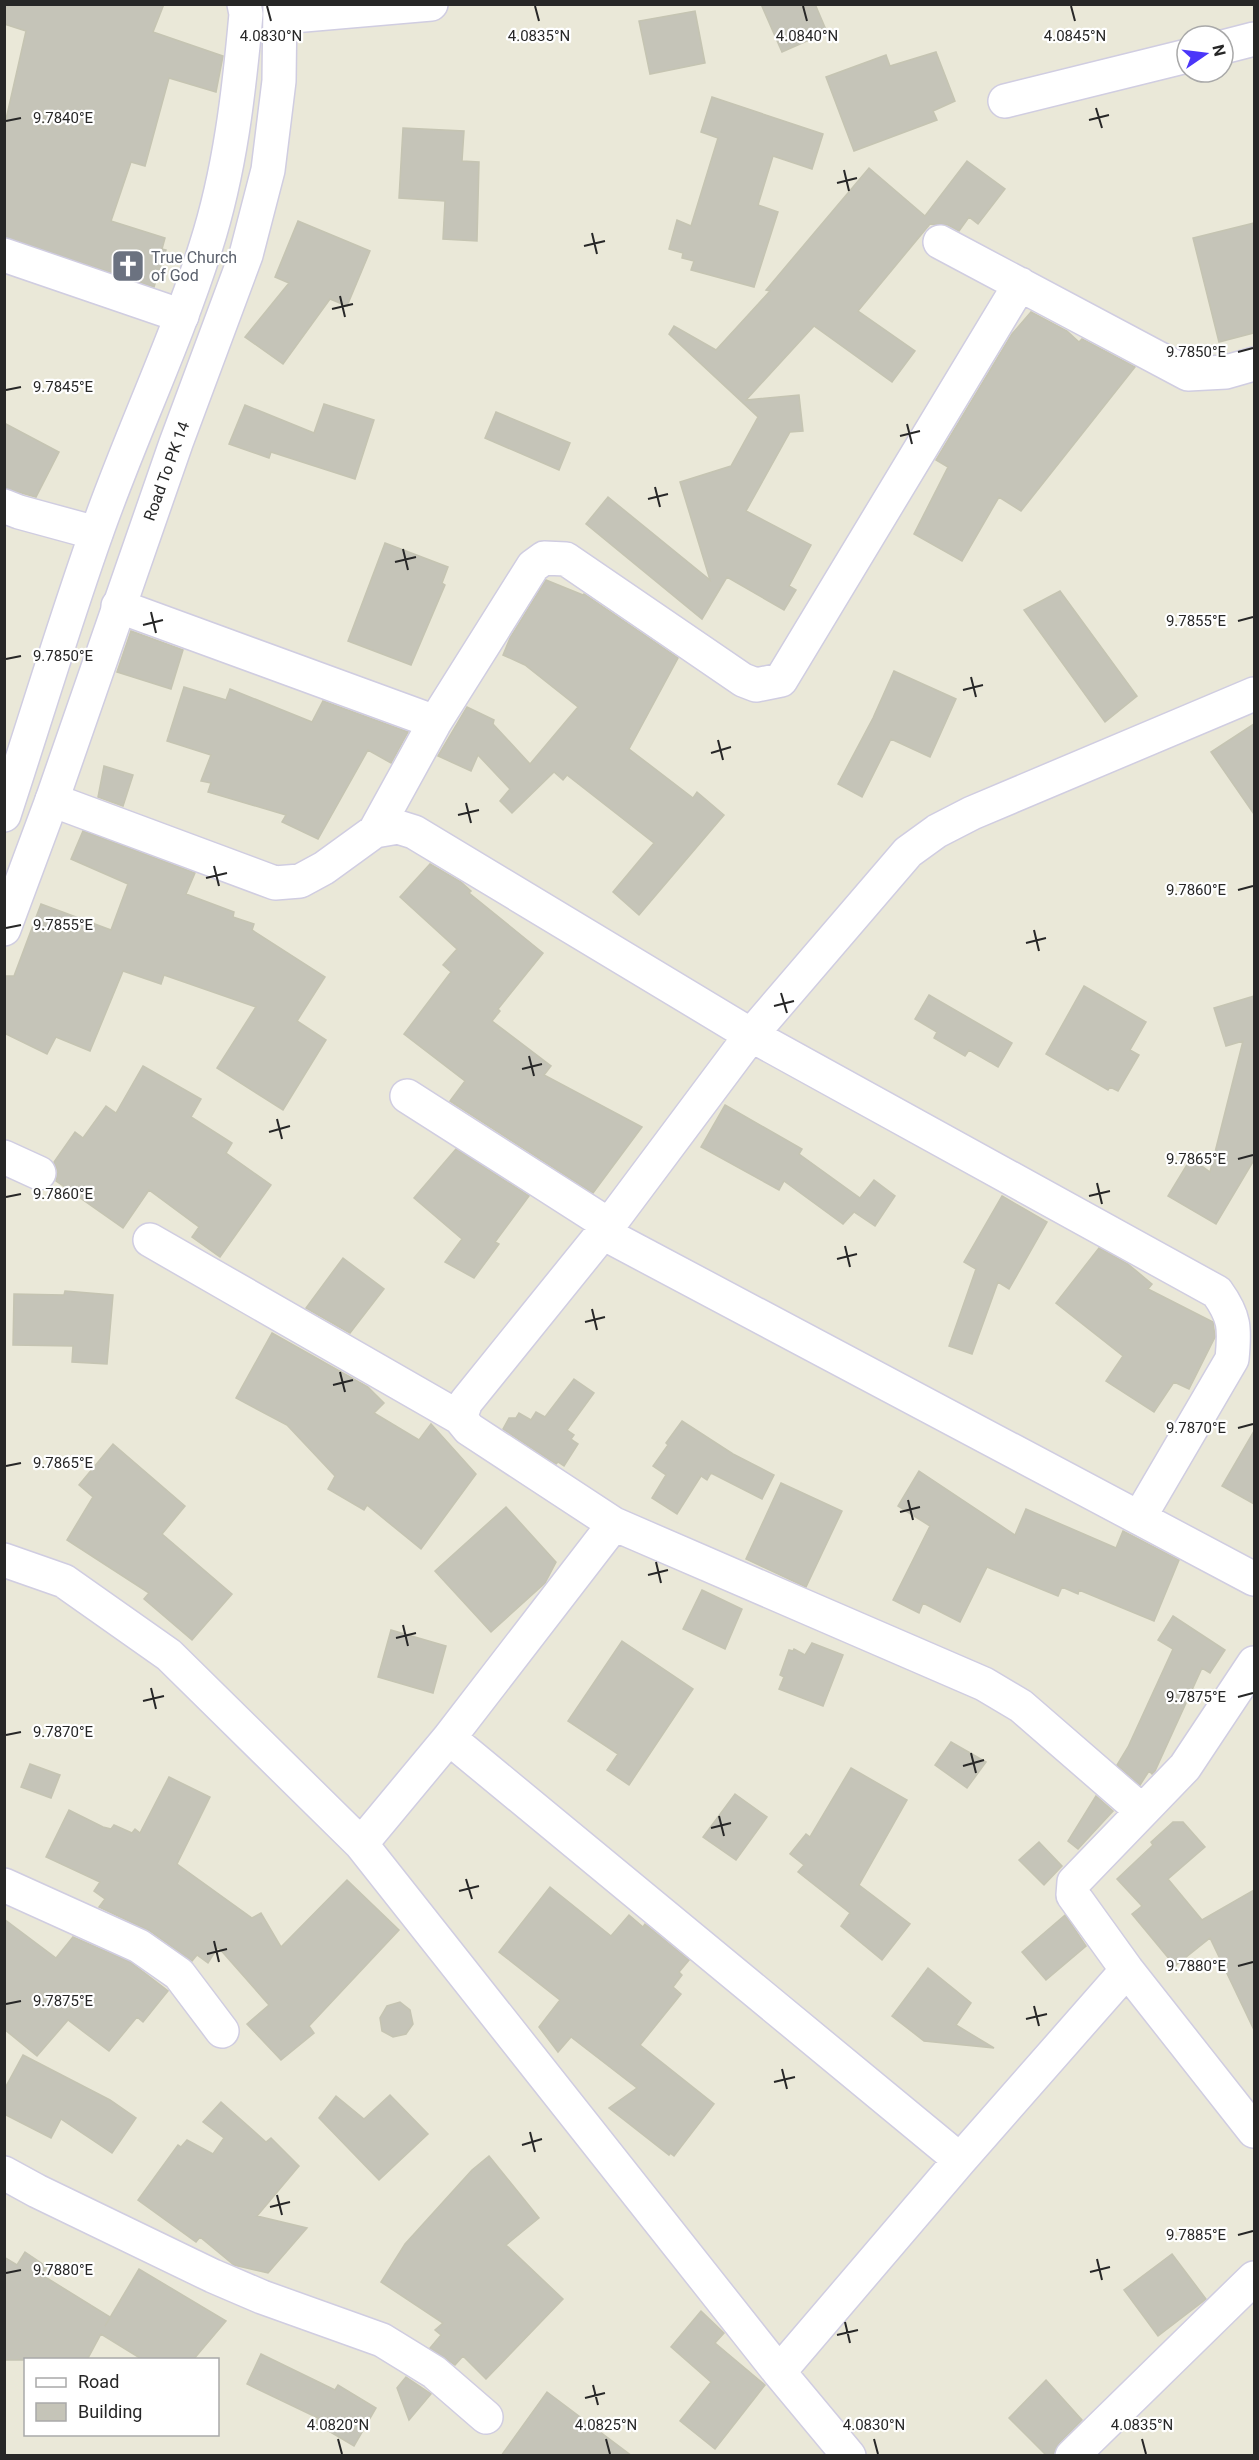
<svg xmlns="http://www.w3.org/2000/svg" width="1259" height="2460" font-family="Roboto,sans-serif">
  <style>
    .building { fill: #c5c4b8; stroke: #c5c4b2; stroke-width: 1.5 }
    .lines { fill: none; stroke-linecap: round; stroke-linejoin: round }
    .minor-casing { stroke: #d0cde1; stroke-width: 36 }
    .secondary-casing { stroke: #d0cde1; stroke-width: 36 }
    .minor { stroke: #fff; stroke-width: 33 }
    .secondary { stroke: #fff; stroke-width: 33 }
    .ticks { fill: none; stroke: #272727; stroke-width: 2 }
    .labels { text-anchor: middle; stroke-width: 4.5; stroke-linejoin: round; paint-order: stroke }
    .worship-label { font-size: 16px; fill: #5b616d; stroke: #fff; text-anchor: start }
    .street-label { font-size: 16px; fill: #272727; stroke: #fff }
    .ticks-label { font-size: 15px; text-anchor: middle; fill: #272727; stroke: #fff; stroke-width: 4.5; stroke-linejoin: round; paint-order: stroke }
  </style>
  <rect width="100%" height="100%" fill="#eae8d8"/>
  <path class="building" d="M4,4H164L153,32L223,56L216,92L169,78L145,166L131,162L111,221L165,238L162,249L166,250L154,287L4,237V128L26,31L4,24Z
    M761,4H815L827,32L782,52Z
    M695,11L705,63L650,74L639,21Z
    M936,52L955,101L933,111L937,120L854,151L826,77L886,55L890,66Z
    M712,97L823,134L812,169L773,156L758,205L778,212L754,287L691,270L694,261L682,258L683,253L669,249L677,220L691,226L718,138L701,132Z
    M403,128L464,131L462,161L479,162L477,241L443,239L445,201L399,198Z
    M967,161L1005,189L978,224L969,217L959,231L948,225L930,224L858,311L915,351L892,382L814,326L746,400L799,395L803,431L790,432L746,511L811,545L789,586L796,590L784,610L727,577L702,619L586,524L608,497L710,580L680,482L731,466L758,417L669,334L674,326L716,350L770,291L766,290L869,168L925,216Z
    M298,221L370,251L347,306L330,299L283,364L245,337L289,283L275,277Z
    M1254,223V333L1219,342L1193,238Z
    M1031,312L1067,331L1079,342L1082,339L1135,367L1021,511L999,497L962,561L914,534L948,467L936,460L1012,334Z
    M324,404L374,420L355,479L271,452L269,458L229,444L245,405L314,433Z
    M496,412L570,443L559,470L485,438Z
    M4,423L59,452L36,497L4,488Z
    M385,543L448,567L442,583L445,585L411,665L348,641Z
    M546,580L583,595L584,594L678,658L629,749L693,798L697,792L724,815L639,915L613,892L654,843L567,775L563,780L554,772L512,813L500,801L510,789L478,755L471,771L438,756L467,707L494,720L493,724L530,764L578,707L525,665L503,655L510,638Z
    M1060,591L1137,696L1105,722L1024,610Z
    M131,631L183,650L171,689L117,672Z
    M894,671L956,699L930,757L891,739L862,797L838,784L873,718Z
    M184,687L226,700L230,689L312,722L323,701L408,732L391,763L368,750L318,839L282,822L286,815L208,792L211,783L201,781L211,755L167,741Z
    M1254,724V814L1211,752Z
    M104,766L133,775L123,806L98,797Z
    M83,831L195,873L186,894L234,912L233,917L254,924L252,930L325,977L297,1021L326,1040L283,1110L217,1068L256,1007L164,975L161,984L123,971L90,1051L56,1037L47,1054L4,1033V976H14L41,904L111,930L128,884L71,859Z
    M430,864L461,882L471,891L469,893L543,953L498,1009L500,1011L492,1021L551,1066L544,1075L642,1127L593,1193L450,1101L465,1081L404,1034L451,972L443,965L457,949L400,897Z
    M1084,986L1146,1022L1130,1050L1139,1055L1118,1091L1110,1087L1108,1090L1046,1054Z
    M929,995L1012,1043L998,1067L969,1050L965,1056L934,1038L937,1032L915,1019Z
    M1254,996V1160L1216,1224L1168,1196L1191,1158L1210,1172L1243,1041L1226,1046L1214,1008Z
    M143,1066L201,1099L191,1117L232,1143L226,1153L271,1185L220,1257L192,1237L199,1227L149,1190L123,1228L56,1181L58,1172L54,1162L75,1132L83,1138L106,1106L116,1113Z
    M725,1105L802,1149L799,1154L860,1198L874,1180L895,1196L875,1226L854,1212L843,1224L784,1181L779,1190L701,1147Z
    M456,1149L529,1196L495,1242L499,1244L474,1278L445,1262L462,1239L414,1198Z
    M1002,1196L1047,1222L1009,1289L998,1282L972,1354L949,1346L976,1269L964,1262Z
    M1099,1248L1128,1264L1152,1284L1148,1289L1213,1322L1215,1337L1189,1389L1174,1382L1154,1412L1106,1381L1123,1356L1056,1303Z
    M343,1258L384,1289L350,1333L306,1308Z
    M65,1291L113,1295L107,1364L72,1362L73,1346L13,1345L14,1294L64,1295Z
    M272,1333L368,1387L384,1403L374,1413L419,1440L431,1424L476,1474L421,1549L367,1505L364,1510L328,1489L335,1476L287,1425L236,1398Z
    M574,1379L594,1393L567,1430L574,1435L571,1439L578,1444L564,1466L558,1462L556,1464L503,1429L509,1418H516L519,1413L531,1420L536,1412L545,1417Z
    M682,1421L733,1454L774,1475L762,1499L711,1473L707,1480L701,1476L677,1514L652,1498L666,1475L653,1466L668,1445L666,1443Z
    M1254,1431V1504L1222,1486Z
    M113,1444L185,1506L162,1534L232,1594L192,1640L144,1599L149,1593L67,1540L93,1497L79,1485Z
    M919,1471L1015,1535L1026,1509L1116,1548L1123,1531L1179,1560L1154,1621L1079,1590L1078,1594L1062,1587L1058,1596L987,1567L960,1622L923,1603L919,1613L893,1600L930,1526L898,1506Z
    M781,1483L842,1511L806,1587L746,1559Z
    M506,1507L556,1562L545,1583L491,1632L435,1571Z
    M702,1590L742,1609L725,1649L683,1629Z
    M1173,1616L1225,1650L1210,1673L1202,1668L1155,1771L1152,1774L1149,1771L1140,1785L1117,1765L1128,1747L1173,1649L1158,1640Z
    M391,1630L446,1646L433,1693L378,1677Z
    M622,1641L693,1689L629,1785L607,1770L618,1754L568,1721Z
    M812,1643L843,1655L823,1706L779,1689L784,1677L780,1675L789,1650L793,1651L794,1649L805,1655Z
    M951,1742L986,1762L967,1788L935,1765Z
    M30,1764L60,1775L51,1798L21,1787Z
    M851,1768L907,1800L859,1885L910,1924L882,1960L841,1926L850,1913L798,1872L804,1865L790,1854L806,1834L810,1837Z
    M169,1777L210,1797L177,1864L252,1918L261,1913L281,1947L347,1880L399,1930L309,2026L314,2033L281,2060L247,2024L269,2005L218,1947L208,1963L197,1955L192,1961L150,1931L99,1907L105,1899L94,1891L100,1882L46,1857L69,1810L103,1827L111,1829L114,1825L132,1833L135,1829L140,1833Z
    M735,1794L767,1817L736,1860L703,1837Z
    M1096,1796L1113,1811L1078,1849L1068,1841Z
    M1173,1822H1183L1205,1847L1168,1879L1202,1920L1254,1890V2030L1210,1938L1175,1966L1132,1914L1142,1906L1117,1879L1153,1845L1151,1842Z
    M1039,1842L1062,1866L1044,1885L1019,1860Z
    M550,1887L611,1936L629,1915L643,1927L645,1924L689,1960L679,1972L682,1975L673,1987L681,1994L640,2045L714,2104L674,2156L670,2153L669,2155L609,2108L637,2088L571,2037L558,2052L539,2027L560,2000L499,1952Z
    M1065,1915L1086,1946L1046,1980L1022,1952Z
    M4,1919L56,1958L73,1937L130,1962L168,1991L143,2022L137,2017L109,2051L68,2020L37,2056L4,2029Z
    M928,1968L971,2003L956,2025L994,2048L924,2041L892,2016Z
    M400,2002L410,2010L413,2024L406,2034L393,2037L382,2031L380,2018L387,2006Z
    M23,2055L110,2100L136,2118L112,2153L61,2119L51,2138L4,2114V2090Z
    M390,2095L428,2134L379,2180L319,2118L336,2096L364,2119Z
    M221,2102L266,2142L271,2138L299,2166L257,2216L307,2228L268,2273L234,2265L200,2237L196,2242L138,2200L178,2145L181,2147L187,2140L213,2154L224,2138L203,2122Z
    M489,2156L539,2218L506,2245L563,2299L486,2379L463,2356L455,2365L430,2348L441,2335L435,2330L443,2323L381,2282L405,2244L472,2170Z
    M25,2252L47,2267L42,2275L110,2317L105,2326L139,2269L226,2321L193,2360H143L101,2334L87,2360H4V2257L17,2265Z
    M1172,2254L1206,2299L1158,2336L1124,2290Z
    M701,2311L724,2333L715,2343L765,2385L715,2449L680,2421L711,2382L671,2347Z
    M261,2354L335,2390L338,2385L376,2408L354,2446L315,2423L318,2418L247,2384Z
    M406,2377L431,2394L409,2420L397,2388Z
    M1046,2380L1082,2420L1059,2443L1052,2456H1047L1009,2418Z
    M547,2392L632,2456H501Z"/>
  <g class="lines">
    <defs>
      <path id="minor" d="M281,17L431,4
        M1223,47L1254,39
        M1005,101L1187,56
        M940,242L1188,374L1226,372L1254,364
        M4,255L182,316
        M4,506L19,512L96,533
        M118,606L435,722
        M52,800L275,883L300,881L324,868L375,831L398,827L414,832L751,1035L1217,1292C1235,1317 1235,1328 1232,1359L1139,1518
        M375,831L435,722L533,566L544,558L566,559L743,680L756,685L781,680L1020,284
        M407,1096L609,1225
        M4,1157L39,1173
        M603,1233L1254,1579
        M150,1240L460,1418
        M4,1560L64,1581L169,1655L361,1844L779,2372L849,2456
        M1254,1663L1185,1767L1074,1882L1073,1895L1127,1970L1254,2131
        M449,1738L960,2160
        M1142,1811L1021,1706L984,1684L614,1524L469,1429L460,1418L466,1402L609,1225L751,1035L908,852L937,831L972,813L1254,694
        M361,1844L449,1738L614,1524
        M4,1885L139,1946L179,1974L222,2031
        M4,2173L37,2191L213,2276L262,2297L382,2340L434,2372L486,2417
        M779,2372L960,2160L1127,1970
        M1072,2456L1254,2278"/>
      <path id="secondary" d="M4,815C35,721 63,627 96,534C130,437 175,344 206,246C230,171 239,92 246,14L244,4
        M4,929L52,800L176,443L246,255L268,170L279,81L280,4"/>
    </defs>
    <use href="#minor" class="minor-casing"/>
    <use href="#secondary" class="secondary-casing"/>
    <use href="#minor" class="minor"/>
    <use href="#secondary" class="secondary"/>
  </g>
  <path class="ticks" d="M267,6L271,21M535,6L539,21M803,6L807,21M1071,6L1075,21M1096,108L1102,128M1089,120L1109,115M6,121L21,118M844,170L849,191M837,183L857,178M592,233L597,254M584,246L605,241M340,296L345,317M332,309L353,304M1238,352L1253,348M6,390L21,387M907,424L912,444M900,436L920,431M655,487L660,507M648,499L668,494M403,549L408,570M395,562L416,557M151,612L156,633M1238,621L1253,617M143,625L163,620M6,659L21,656M971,677L976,697M963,690L983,685M718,740L723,760M711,753L731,747M466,803L471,823M458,815L479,810M214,866L219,886M206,878L227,873M1238,890L1253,886M6,928L21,925M1034,930L1039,951M1026,943L1046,938M781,993L787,1013M774,1006L794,1001M529,1056L534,1076M522,1069L542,1064M277,1119L282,1139M269,1132L290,1126M1238,1159L1253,1155M1097,1183L1102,1204M1089,1196L1110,1191M6,1197L21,1194M845,1246L850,1267M837,1259L857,1254M592,1309L597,1330M585,1322L605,1317M340,1372L345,1392M333,1385L353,1380M1238,1428L1253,1424M6,1466L21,1463M908,1500L913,1520M900,1512L920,1507M656,1562L661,1583M648,1575L668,1570M403,1625L408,1646M396,1638L416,1633M151,1688L156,1709M1238,1697L1253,1693M143,1701L164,1696M6,1735L21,1732M971,1753L976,1773M963,1766L984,1760M719,1816L724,1836M711,1828L731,1823M466,1879L472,1899M459,1891L479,1886M214,1941L219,1962M207,1954L227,1949M1238,1966L1253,1962M6,2004L21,2001M1034,2006L1039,2026M1026,2019L1047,2014M782,2069L787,2089M774,2082L795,2077M530,2132L535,2152M522,2145L542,2139M277,2195L282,2215M270,2207L290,2202M1238,2235L1253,2231M1097,2259L1102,2280M1090,2272L1110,2267M6,2273L21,2270M845,2322L850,2343M837,2335L858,2330M593,2385L598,2405M585,2398L605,2393M338,2439L342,2454M606,2439L610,2454M874,2439L878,2454M1142,2439L1146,2454"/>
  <defs>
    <symbol id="church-square" viewBox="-11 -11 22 22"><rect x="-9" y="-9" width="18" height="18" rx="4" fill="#6b7280" stroke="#fff"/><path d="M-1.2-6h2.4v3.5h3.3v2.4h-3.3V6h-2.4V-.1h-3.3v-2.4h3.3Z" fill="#fff"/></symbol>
  </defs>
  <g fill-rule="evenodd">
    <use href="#church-square" x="109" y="247" width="38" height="38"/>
  </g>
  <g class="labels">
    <g class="worship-label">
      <text x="151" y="263">True Church<tspan x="151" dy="18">of God</tspan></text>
    </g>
    <g class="street-label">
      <text transform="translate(166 471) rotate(-70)" y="6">Road To PK 14</text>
    </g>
  </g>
  <g class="ticks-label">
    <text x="271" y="41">4.0830°N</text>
    <text x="539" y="41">4.0835°N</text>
    <text x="807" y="41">4.0840°N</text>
    <text x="1075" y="41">4.0845°N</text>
    <text x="63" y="123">9.7840°E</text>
    <text x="1196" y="357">9.7850°E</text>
    <text x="63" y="392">9.7845°E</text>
    <text x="1196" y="626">9.7855°E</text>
    <text x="63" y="661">9.7850°E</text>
    <text x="1196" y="895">9.7860°E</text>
    <text x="63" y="930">9.7855°E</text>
    <text x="1196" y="1164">9.7865°E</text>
    <text x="63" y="1199">9.7860°E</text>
    <text x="1196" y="1433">9.7870°E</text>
    <text x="63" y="1468">9.7865°E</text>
    <text x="1196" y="1702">9.7875°E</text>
    <text x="63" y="1737">9.7870°E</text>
    <text x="1196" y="1971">9.7880°E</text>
    <text x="63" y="2006">9.7875°E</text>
    <text x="1196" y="2240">9.7885°E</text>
    <text x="63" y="2275">9.7880°E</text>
    <text x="338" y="2430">4.0820°N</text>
    <text x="606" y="2430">4.0825°N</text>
    <text x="874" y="2430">4.0830°N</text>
    <text x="1142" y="2430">4.0835°N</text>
  </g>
  <rect width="1259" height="2460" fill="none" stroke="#272727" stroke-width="12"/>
  <rect x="24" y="2358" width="195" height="78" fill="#ffffff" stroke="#a9a9a9" stroke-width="1.5"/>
  <rect x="36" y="2378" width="30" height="9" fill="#ffffff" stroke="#a9a9a9" stroke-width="1.5"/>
  <text x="78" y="2388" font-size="18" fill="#272727">Road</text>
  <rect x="36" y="2403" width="30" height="18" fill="#c5c4b8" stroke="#a9a9a9" stroke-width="1.5"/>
  <text x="78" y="2418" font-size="18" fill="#272727">Building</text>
  <g transform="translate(1205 54) rotate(76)"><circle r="28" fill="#ffffff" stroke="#a9a9a9" stroke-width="1.5"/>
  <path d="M0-4.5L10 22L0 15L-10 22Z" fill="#4b36f9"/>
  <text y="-9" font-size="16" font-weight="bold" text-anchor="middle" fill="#272727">N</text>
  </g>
</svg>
